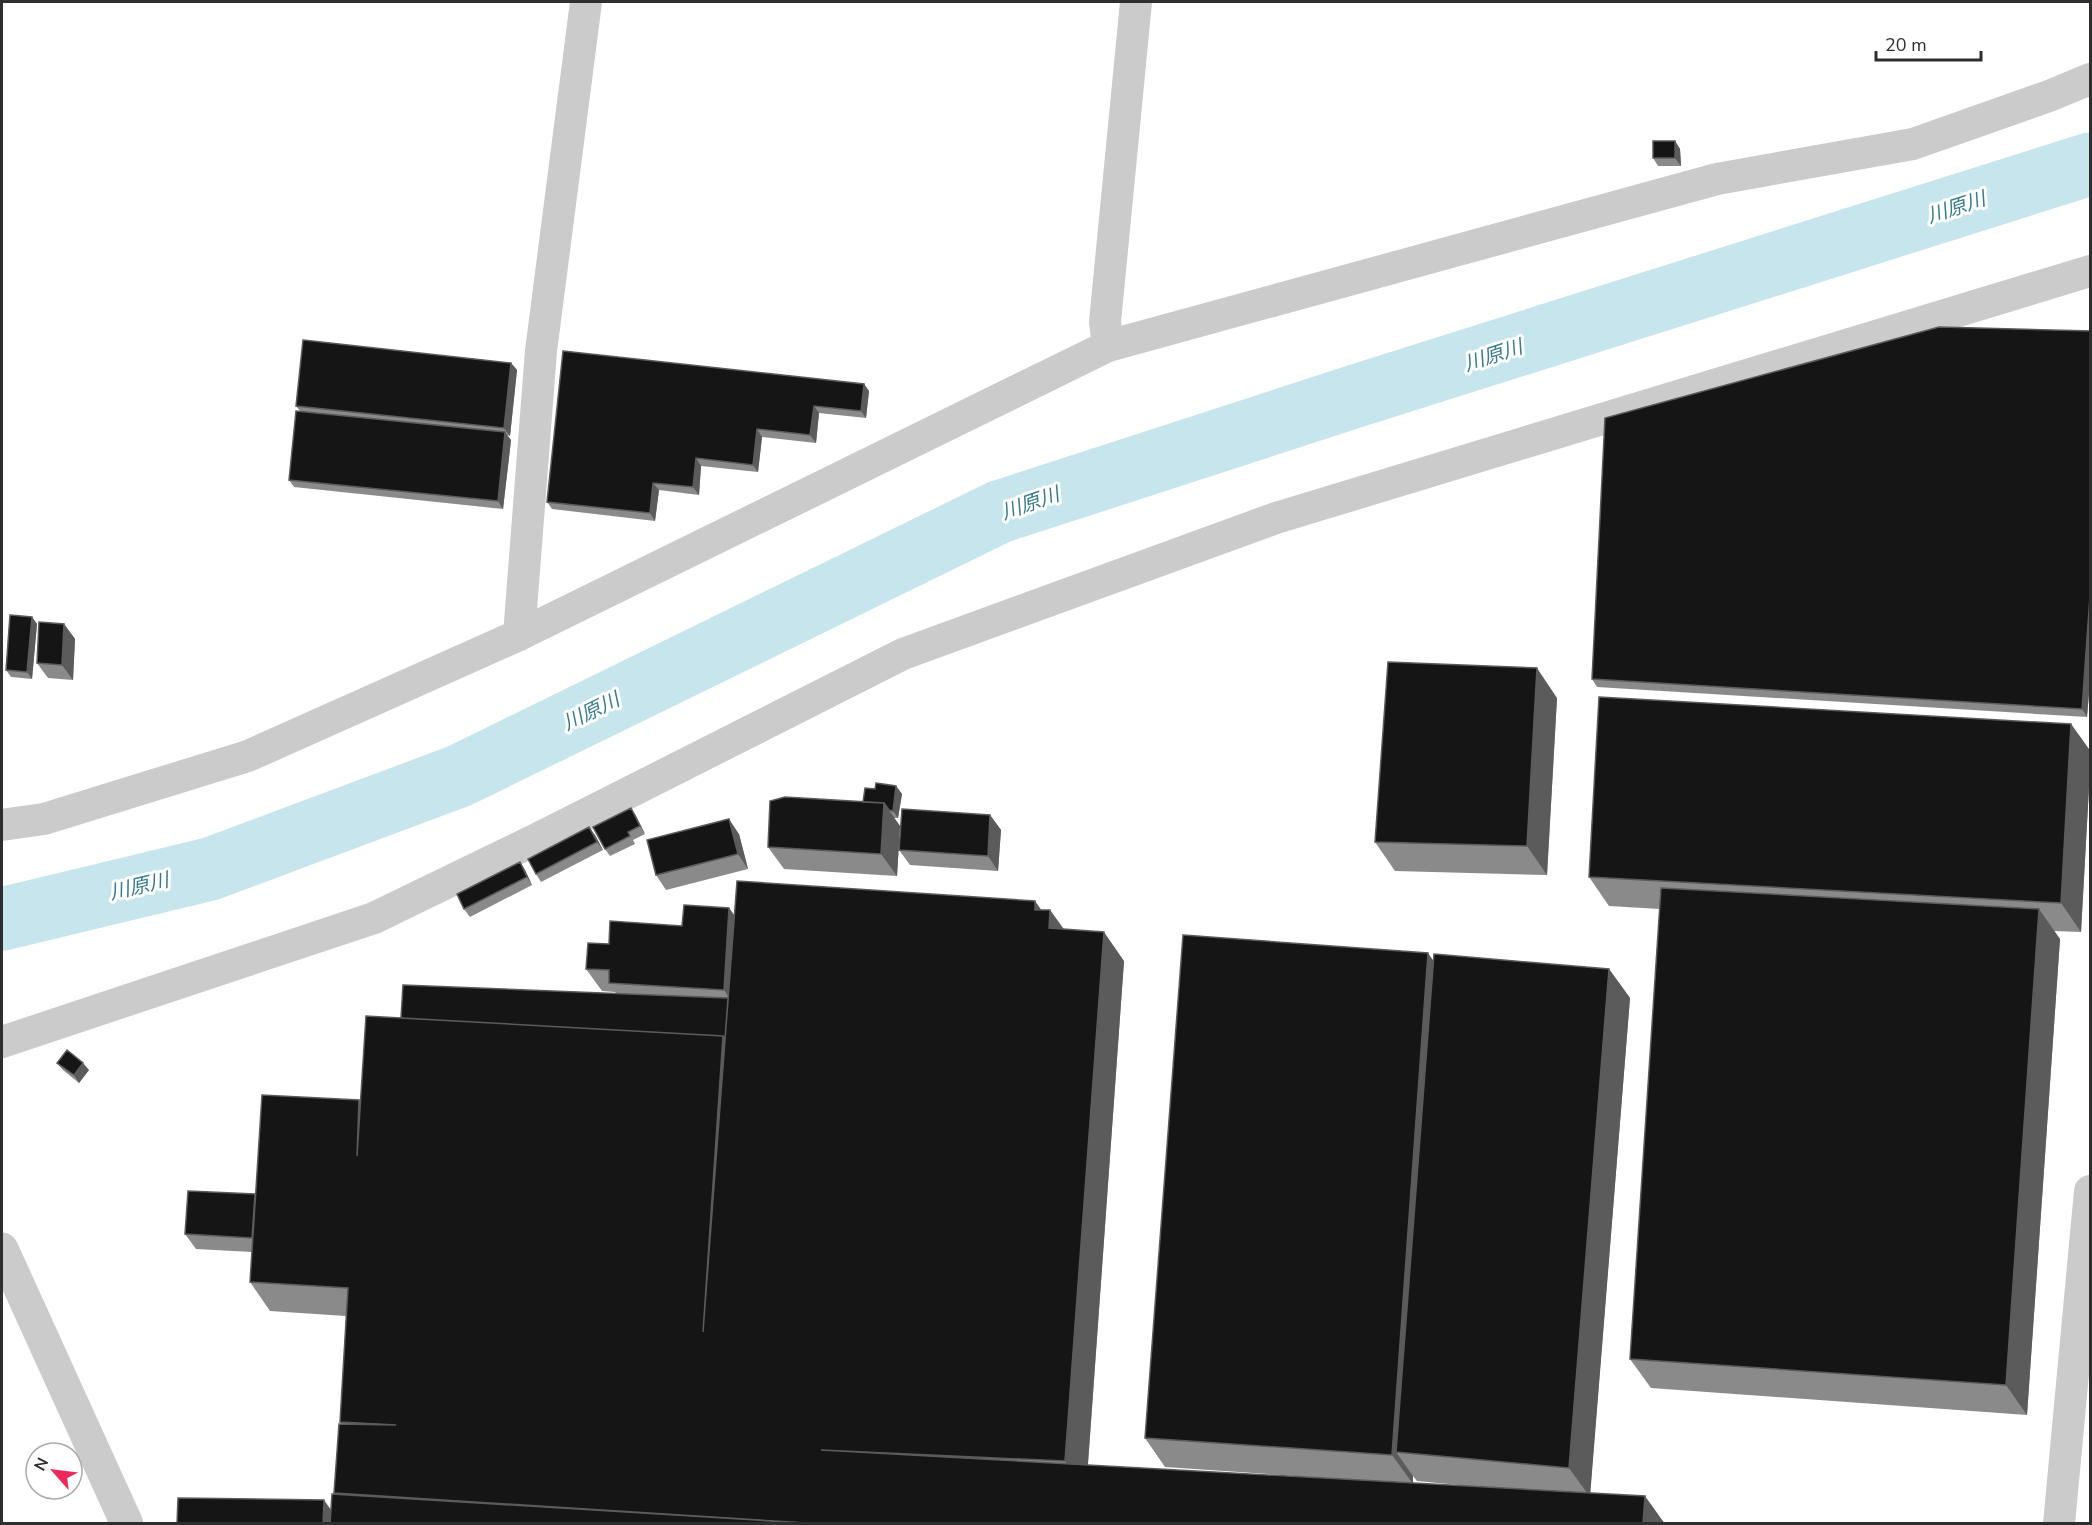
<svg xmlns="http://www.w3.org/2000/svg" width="2092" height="1525" font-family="'Nunito Sans','Noto Sans JP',sans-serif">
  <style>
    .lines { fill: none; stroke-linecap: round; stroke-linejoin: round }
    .river { stroke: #c6e5ed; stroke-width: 63 }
    .minor { stroke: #cbcbcb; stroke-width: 32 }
    .tertiary { stroke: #cbcbcb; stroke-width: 33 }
    .wall { fill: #8a8a8a; fill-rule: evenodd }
    .shaded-wall { fill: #5b5b5b }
    .building { fill: #151515; stroke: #5b5b5b; stroke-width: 1.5 }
    .labels { text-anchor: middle; stroke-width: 6; stroke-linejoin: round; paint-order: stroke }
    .water-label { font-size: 20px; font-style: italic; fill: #367c8d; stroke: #fff }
  </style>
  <rect width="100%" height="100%" fill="#fff"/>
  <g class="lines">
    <path class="river" d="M2,919L210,869L459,776L999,512L1359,395L2090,164"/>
    <path class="minor" d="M1108,346L1105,322L1136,2
      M519,635L541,351L586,2
      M2,825L44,819L248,756L519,635L1108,346L1717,179L1913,144L2049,96L2090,79
      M2,1042L374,918L537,839L903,654L1276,518L2090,271
      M2059,1524L2090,1191"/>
    <path class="tertiary" d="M2,1249L127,1524"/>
  </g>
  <path class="wall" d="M1675,141L1680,149L1681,166H1658L1653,158Z
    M2091,331V669L2087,717L1597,687L1592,679Z
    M511,363L517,370L510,436L507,435L511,440L503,509L294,487L289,480L300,411L296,406Z
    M864,384L869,391L866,418L819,413L816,443L762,437L758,472L701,466L699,495L659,490L655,521L552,509L547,502Z
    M32,617L37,624L32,679L11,677L6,670Z
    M64,624L75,639L73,680L48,678L37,663Z
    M1557,698L1547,875L1395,871L1375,842Z
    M2071,724L2091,752L2081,932L2054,931L2060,939L2027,1415L1651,1388L1630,1359L1660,909L1609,906L1589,877Z
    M896,786L902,794L898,818H894L900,826L897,876L784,869L768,847L863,802L875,789Z
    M631,808L636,816L645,834L633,840L635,844L610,856L605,849Z
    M990,815L1001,830L998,871L910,865L899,850Z
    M739,834L748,869L666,890L656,875Z
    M595,835L603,850L541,882L536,874Z
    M520,862L525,870L532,885L470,917L464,909Z
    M729,908L734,915L1050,910L1064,929L1124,961L1088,1465L1340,1479L1165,1467L1145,1438L1434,961L1609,969L1630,998L1590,1493L323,1524L324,1500L331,1510L335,1495L334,1493L341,1424L340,1422L346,1316L270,1311L250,1282L252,1252L196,1249L185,1234L255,1194L360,1102L401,1018L616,993L615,992L602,991L586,969L609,944L682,926ZM1413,1476L1417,1481L1469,1486L1413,1483Z
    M57,1063L89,1070L79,1083L63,1070Z"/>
  <path class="shaded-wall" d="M1675,141L1680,149L1681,166L1675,158Z
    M511,363L517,370L510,436L504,428Z
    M864,384L869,391L866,418L861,411Z
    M814,406L819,413L816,443L810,435Z
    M757,429L762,437L758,472L753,465Z
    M505,432L511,440L503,509L498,501Z
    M696,458L701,466L699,495L693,487Z
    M653,483L659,490L655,521L650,513Z
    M2091,582V669L2087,717L2082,709Z
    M32,617L37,624L32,679L27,672Z
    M64,624L75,639L73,680L62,665Z
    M1537,668L1557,698L1547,875L1527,846Z
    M2071,724L2091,752L2081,932L2061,903Z
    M896,786L902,794L898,818L893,811Z
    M884,803L900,826L897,876L881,854Z
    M631,808L636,816L645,834L640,826Z
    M990,815L1001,830L998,871L988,856Z
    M729,819L739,834L748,869L738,854Z
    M589,827L595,835L603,850L597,842Z
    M520,862L525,870L532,885L527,877Z
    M1035,901L1050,922V910L1071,940L1070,957L1035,910Z
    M729,908L745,930L731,1000L724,990Z
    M2039,909L2060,939L2027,1415L2006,1385Z
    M1104,932L1124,961L1086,1490L1065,1461Z
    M1428,953L1448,982L1396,1452L1413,1476V1484L1392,1455Z
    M1609,969L1630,998L1590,1497L1569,1468Z
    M723,1036L743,1065L703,1332Z
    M83,1063L89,1070L79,1083L74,1075Z
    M1645,1496L1665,1524H1643Z
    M324,1500L340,1524H323Z"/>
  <path class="building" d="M1653,141H1675V158H1653Z
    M1939,327L2091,331V582L2082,709L1592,679L1605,418Z
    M303,340L511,363L504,428L296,406Z
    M563,351L864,384L861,411L814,406L810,435L757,429L753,465L696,458L693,487L653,483L650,513L547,502Z
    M296,411L505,432L498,501L289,480Z
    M10,615L32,617L27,672L6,670Z
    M39,622L64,624L62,665L37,663Z
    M1388,662L1537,668L1527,846L1375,842Z
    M1599,697L2071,724L2061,903L1589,877Z
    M876,783L896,786L893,811L889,810L884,803L863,802L865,788L875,789Z
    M785,797L884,803L881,854L768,847L770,801Z
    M631,808L640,826L628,832L630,836L605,849L593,827Z
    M902,809L990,815L988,856L899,850Z
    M729,819L738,854L656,875L647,840Z
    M589,827L597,842L536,874L528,859Z
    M520,862L527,877L464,909L457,894Z
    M737,881L1035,901V910H1050L1049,928L1104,932L1065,1461L821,1450L1645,1496L1643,1524H823L334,1493L339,1424L396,1425L340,1422L348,1288L250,1282L262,1095L359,1100L357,1156L366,1016L723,1036L703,1332Z
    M1661,888L2039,909L2006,1385L1630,1359Z
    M684,905L729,908L724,990L609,983V970L586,969L588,943L609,944L610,921L682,926Z
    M1183,935L1428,953L1392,1455L1145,1438Z
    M1434,954L1609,969L1569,1468L1396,1452Z
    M403,985L728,998L725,1039L723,1036L401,1018Z
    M67,1050L83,1063L74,1075L57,1063Z
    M188,1191L255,1194L252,1238L185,1234Z
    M332,1494L819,1524H330Z
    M178,1498L324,1500L323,1524H177Z"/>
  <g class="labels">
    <g class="water-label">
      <text transform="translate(1956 207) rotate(-18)" y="7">川原川</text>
      <text transform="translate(1493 355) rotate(-18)" y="7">川原川</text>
      <text transform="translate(1030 503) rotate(-19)" y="7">川原川</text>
      <text transform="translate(591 711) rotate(-26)" y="7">川原川</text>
      <text transform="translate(139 886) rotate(-13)" y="7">川原川</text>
    </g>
  </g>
  <rect width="2092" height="1525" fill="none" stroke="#2e2e2e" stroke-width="6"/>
  <g transform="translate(54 1471) rotate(298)"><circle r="28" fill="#ffffff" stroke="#ababab" stroke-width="1.5"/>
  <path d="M0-4.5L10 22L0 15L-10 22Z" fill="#ed295b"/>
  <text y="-9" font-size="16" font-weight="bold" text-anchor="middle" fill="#2e2e2e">N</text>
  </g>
  <path d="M1876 51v9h105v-9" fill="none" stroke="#2e2e2e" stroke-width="3"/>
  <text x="1885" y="51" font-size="18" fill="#2e2e2e" stroke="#ffffff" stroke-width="4.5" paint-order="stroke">20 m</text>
</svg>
